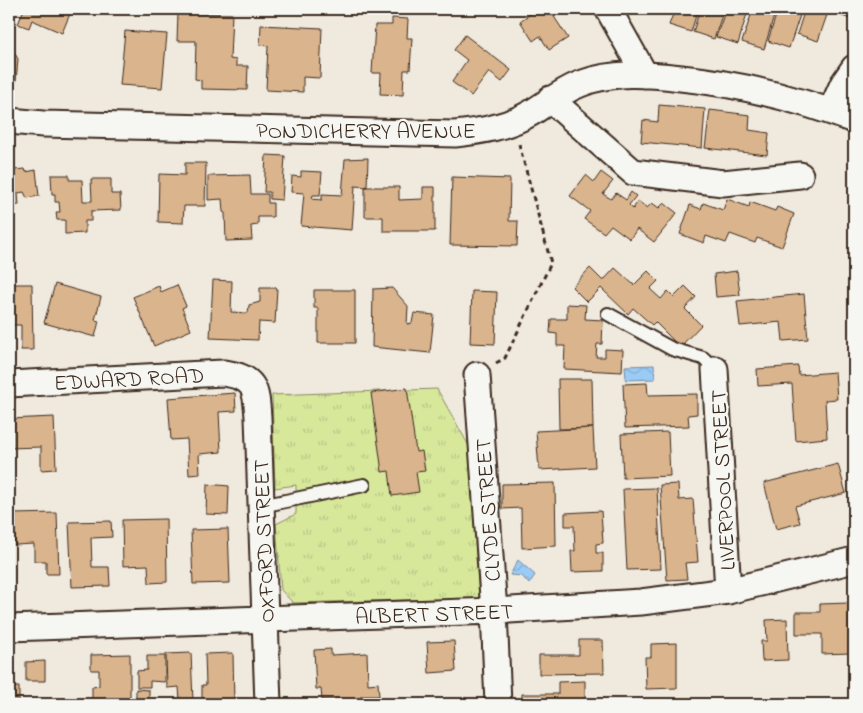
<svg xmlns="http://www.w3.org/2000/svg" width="863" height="713" font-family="'Indie Flower',sans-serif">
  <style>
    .grass { fill: url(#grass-tufts); stroke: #89895c }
    .water { fill: url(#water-waves); stroke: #748ba0 }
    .building { fill: #dab48c; stroke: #3b2a1e }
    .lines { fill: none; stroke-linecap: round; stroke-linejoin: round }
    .service-casing { stroke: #3b2a1e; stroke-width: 16 }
    .minor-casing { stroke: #3b2a1e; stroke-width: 29 }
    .path { stroke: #3b2a1e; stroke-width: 3; stroke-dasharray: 5 4; stroke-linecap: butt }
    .service { stroke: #f6f6f2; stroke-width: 12 }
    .minor { stroke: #f6f6f2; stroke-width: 25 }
    .labels { text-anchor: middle; stroke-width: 4.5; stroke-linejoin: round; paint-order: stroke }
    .street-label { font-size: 22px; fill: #3b2a1e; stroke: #f6f6f2 }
  </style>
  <defs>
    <pattern id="grass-tufts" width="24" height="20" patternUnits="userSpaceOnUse" patternTransform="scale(1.25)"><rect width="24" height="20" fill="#d7e89b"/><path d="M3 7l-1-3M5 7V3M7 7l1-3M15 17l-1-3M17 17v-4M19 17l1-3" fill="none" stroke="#b9c785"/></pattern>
    <pattern id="water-waves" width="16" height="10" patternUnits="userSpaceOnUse" patternTransform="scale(1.25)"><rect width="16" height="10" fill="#9acbf6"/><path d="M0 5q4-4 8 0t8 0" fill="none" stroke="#86aed2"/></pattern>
  </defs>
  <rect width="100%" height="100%" fill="#f0e9de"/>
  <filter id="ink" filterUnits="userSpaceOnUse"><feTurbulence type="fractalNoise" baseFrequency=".02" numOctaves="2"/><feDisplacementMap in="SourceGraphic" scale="10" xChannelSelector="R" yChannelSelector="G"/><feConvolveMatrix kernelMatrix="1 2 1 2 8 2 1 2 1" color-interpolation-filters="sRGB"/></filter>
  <g filter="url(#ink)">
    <path class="grass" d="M437,389L469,446L479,598L293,603L281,590L276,524L296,514V485L275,488L272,395Z"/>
    <path class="water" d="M654,365L655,379L626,380L625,366Z
      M518,560L535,575L529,584L522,576L510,575Z"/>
    <path class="building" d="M24,9H72L62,33L32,20L29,28L18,24Z
      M531,9H549L568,38L549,50L540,36L533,41L520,21L533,12Z
      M660,9H674L673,13Z
      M675,9H698L691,32L669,25Z
      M700,9H724L714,39L693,32Z
      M726,9H743L748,10L738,44L716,37Z
      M753,9L774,16L764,49L742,42Z
      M778,9L800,15L789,48L768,41Z
      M805,9H829L818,41L797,34Z
      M831,9H854L851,19L830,12Z
      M178,13L232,14L230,59L236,60V66H248L247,90L201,89V80L195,79L196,41H177Z
      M392,18L408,19L407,38H412L410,70H404L403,95L380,94L381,73H372L375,25H392Z
      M261,25L322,28L320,78L303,77V92L266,90L268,46L260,45Z
      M125,31L167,34L162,88L120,85Z
      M465,35L511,70L502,82L489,72L471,96L452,82L467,60L454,50Z
      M9,43L18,59L16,82L9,81Z
      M659,105L705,109L702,148L641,142L643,120L658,122Z
      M710,110L750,115L749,130L769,133L767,155L705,148Z
      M266,155L285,156L282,200L270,199V192H264Z
      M368,158L367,187L355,186L352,230L301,226L304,193L291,192L292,176L301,177V171L322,172L320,195H313L312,199L322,200V194L342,195L345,159Z
      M185,163H206L205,206H184L183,223L158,222L159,174L185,175Z
      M25,169L26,172L36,170L39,196L27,198L24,192L18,193L19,205L11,206L12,218H9V181H12L14,170Z
      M601,172L613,181L603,194L611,199L616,193L626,200L631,192L636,196L629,205L633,209L638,201L647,208L652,203L659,208L664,203L677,213L654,242L637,229L630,239L611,225L604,233L584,219L590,211L570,196L586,175L594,182Z
      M51,175H69V180H82L83,201H92L91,179H111V194H120L121,210L91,211V221H85V233L65,234V220H57L56,212H60L59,202H55V194H52Z
      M250,175L251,194H268V203H273V217H258V225L251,226L252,240L226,241L225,213L223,212L222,199L208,200V176Z
      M452,177L510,179L509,221H518L517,246L450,245Z
      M365,187H399V200L423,199V187H435V231H383V217H365Z
      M727,199L749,207L750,202L775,211L777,207L794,214L782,247L757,238L755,243L730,234L726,243L706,236L704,243L680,234L690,205L701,209L703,203L723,210Z
      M590,268L603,281L615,268L634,285L648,271L658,281L650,289L661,299L668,291L674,297L685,286L696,297L685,309L701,325L680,347L655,322L652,325L633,308L628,314L601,288L587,302L572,287Z
      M737,271L740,295L716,297L714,274Z
      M9,277H11V284H32L33,350H21V325H9Z
      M213,280L232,281L231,312L248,313L249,305L260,302V288H277L275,323L259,322L258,340L210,338Z
      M55,284L101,297L95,320L99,321L95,337L44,323Z
      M177,285L186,306L182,308L191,330L154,346L133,297L159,286L161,292Z
      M392,288L408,306L407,324L412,323L414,313L434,315L430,353L372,347L373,289Z
      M314,290H355V343H318V308H314Z
      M472,291L497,292L495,344L470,343Z
      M804,294L808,339L783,341L781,322L740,326L737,301Z
      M567,304L586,305L585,319L603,320L602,344H597L596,357H605V349L623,350L622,372L564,369L565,346H557V334L550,333L551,319H567Z
      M798,366L799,375L835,372L837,399L825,400L827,438L796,441L792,384L758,386L757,369Z
      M558,379H592L593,428L559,429Z
      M647,383L648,395L697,394V414L688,415L689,426L625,428L623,384Z
      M407,388L416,452L422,451L425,471L416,472L419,492L392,496L389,471L382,472L371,393Z
      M235,393L236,411L219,412L221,452L199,454L200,474L189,475L187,439L171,440L168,398Z
      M54,417L56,469L41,470V447L9,448V419Z
      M593,428L595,467L539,470L536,431Z
      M668,432L670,476L623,478L621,434Z
      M838,464L846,493L795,506L800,523L776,529L764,483Z
      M555,483L556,546L522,548L521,508L502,509V484Z
      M207,484L229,486L228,515L206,514Z
      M678,484L679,500L693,499L698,562L685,563L687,579L667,580L660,485Z
      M657,488L661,569L627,570L623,489Z
      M601,511L603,543L596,544V553H603V571L572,572L571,551H575L574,526H565V513Z
      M57,513L59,574H46V561H34V544L15,545L14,514Z
      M166,519L167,582L149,583L148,565L123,566L122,520Z
      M111,521L112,537L91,538L92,567H109L110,586L72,587L69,522Z
      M228,529L230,583L193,584L191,530Z
      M849,603L850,653L822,654V634H796V612H820V604Z
      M787,619L788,660L762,661L761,641H767L766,620Z
      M579,640H603L604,673L539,674V655H579Z
      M454,641L456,671L429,673L427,642Z
      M677,643V688L646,689L645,657H651V644Z
      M331,649V655L367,653L368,684L378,683L379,696H361V704H342V700H322L321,689H316L314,650Z
      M191,653L193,701H180L179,687L167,688L166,654Z
      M233,653L234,704H202V685H206L205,654Z
      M130,654V704H92V687L99,686V670H91V655Z
      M147,656H165V682L150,681V687H137V671L147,670Z
      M45,661V681H26V662Z
      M585,681V704H522V694H558V682Z
      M9,687H19V704H9Z
      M136,689L149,690V704H136Z
      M810,700L811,704H782V701Z"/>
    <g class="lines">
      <defs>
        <path id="service" d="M608,314L672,349L703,358L715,369
          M261,506L364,485"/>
        <path id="minor" d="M608,9L645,75
          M550,99L633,172L723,183L800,175
          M831,111L843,84L854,68
          M9,121L43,124L455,134C482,131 507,127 531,113C547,103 562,91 580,84C612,71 647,74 681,78C741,84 798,99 854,120
          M715,369L728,591
          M477,375L494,611L498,704
          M9,384L223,373C255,377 256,388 258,417L268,704
          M9,628L494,611L641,602L728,591L854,560"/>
      </defs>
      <use href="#service" class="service-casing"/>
      <use href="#minor" class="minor-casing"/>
      <path class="path" d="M496,363L505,358L551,263L519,144"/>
      <use href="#service" class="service"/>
      <use href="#minor" class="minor"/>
    </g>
  </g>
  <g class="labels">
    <g class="street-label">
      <text x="366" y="138">PONDICHERRY AVENUE</text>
      <text transform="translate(129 378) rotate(-3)" y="8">EDWARD ROAD</text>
      <text transform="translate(722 480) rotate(-93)" y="8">LIVERPOOL STREET</text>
      <text transform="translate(487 510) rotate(-94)" y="8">CLYDE STREET</text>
      <text transform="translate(263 541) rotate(-92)" y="8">OXFORD STREET</text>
      <text transform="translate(434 613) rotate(-2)" y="8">ALBERT STREET</text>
    </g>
  </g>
  <rect width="863" height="713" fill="none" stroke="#f6f6f2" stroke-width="30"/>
  <rect x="15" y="15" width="833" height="683" fill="none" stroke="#3b2a1e" stroke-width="2" filter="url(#ink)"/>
</svg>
